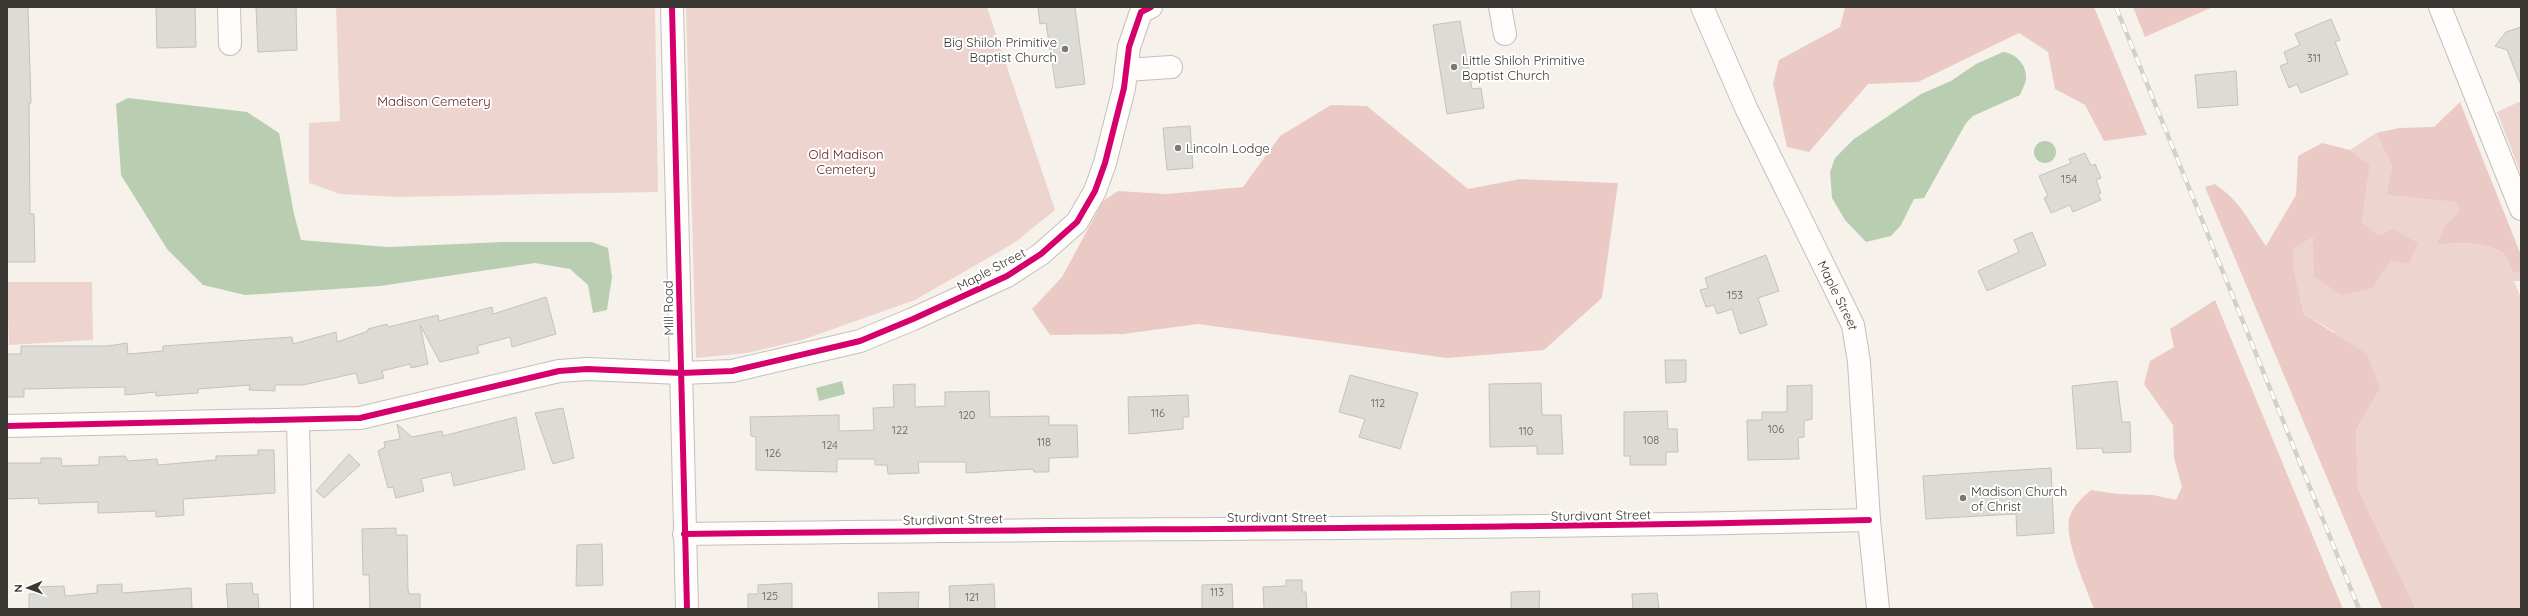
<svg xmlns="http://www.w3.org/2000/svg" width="2528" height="616" font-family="Quicksand,sans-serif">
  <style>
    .green { fill: #eed4cf }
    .forest { fill: #ebcac5 }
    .water { fill: #b9ceb0 }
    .building { fill: #dcdbd5; stroke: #c4c2bd }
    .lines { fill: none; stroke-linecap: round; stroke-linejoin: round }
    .minor-casing { stroke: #c3c0bb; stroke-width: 24 }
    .minor { stroke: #fefdfc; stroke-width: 22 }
    .rail-casing { stroke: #d1d0ce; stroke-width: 4.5 }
    .rail { stroke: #fff; stroke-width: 3; stroke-dasharray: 9; stroke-linecap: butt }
    .cycleway-casing { stroke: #fff; stroke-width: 8 }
    .cycleway { stroke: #d6006c; stroke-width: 6 }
    .poi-dot { fill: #7c7973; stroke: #fff; stroke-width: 1.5 }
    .labels { text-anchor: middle; stroke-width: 4; stroke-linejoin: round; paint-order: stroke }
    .number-label { font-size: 11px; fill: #64625c }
    .poi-label { font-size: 13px; fill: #3b3833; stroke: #fff; text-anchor: start }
    .park-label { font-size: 13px; fill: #622020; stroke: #fff }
    .street-label { font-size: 13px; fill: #3b3833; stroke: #fff }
  </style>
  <rect width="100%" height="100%" fill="#f6f2eb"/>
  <path class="green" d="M336,7H655L658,192L397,197L340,194L309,183V123L340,121Z
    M686,7H987L1055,210L1014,243L915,300L802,340L747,353L696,358Z
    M2521,101V174L2497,112Z
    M2376,133L2392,166L2386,195L2455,202L2461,210L2443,229L2436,245C2457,243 2484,240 2503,253C2507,256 2510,266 2513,272H2521V281H2514L2521,298V609H2416L2358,489L2356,430L2380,389L2333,331L2304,314L2293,265L2294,249L2313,237L2373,288L2391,261L2379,236L2362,222L2370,165L2350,150Z
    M7,282H92L93,340L9,345Z"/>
  <path class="forest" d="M1845,7H2094L2147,135L2104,141L2085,105L2055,89L2048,52L2019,33L1918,82L1868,84L1809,152L1787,147L1773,83L1779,60L1840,27Z
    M2133,7H2213L2145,37Z
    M2460,102L2521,255V272H2513C2510,267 2507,256 2503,253C2484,240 2457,243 2436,245L2443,229L2460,210L2455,202L2386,195L2392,166L2376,133L2399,128L2434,127Z
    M1331,105L1367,106L1468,189L1520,179L1618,183L1602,298L1544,350L1447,358L1198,324L1123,334L1050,335L1032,309L1062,277L1103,201L1118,191L1167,194L1243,187L1280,136Z
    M2322,143L2350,150L2370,165L2362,222L2379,236L2393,229L2418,243L2409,264L2391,261L2373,288L2341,295L2314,276L2313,237L2294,249L2293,265L2304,314L2367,354L2380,389L2356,430L2358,489L2416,609H2382L2205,187L2215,184C2243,204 2247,219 2266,246L2296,195L2298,156Z
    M2215,300L2343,609H2094C2087,589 2062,536 2070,516C2074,505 2082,498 2091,490L2118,494L2153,495L2176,500L2182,487L2174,458L2173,425L2144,384L2150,361L2174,347L2170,329Z"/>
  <path class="water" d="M2003,52C2015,53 2026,64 2026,76C2027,82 2022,89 2020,95L1973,116L1966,123L1924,198L1914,199L1901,225L1891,236L1866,242L1845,220L1832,198L1830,172L1835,158L1854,139L1921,94L1951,81L1976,64Z
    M128,98L247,112L279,133L294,214L301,240L388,247L503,242H592L608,248L612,277L607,310L593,313L588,285L570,269L535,263L380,286L245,295L203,285L167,249L121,175L116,104Z
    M2034 152a11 11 0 1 1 22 0a11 11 0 1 1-22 0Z
    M842,381L845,394L819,401L816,388Z"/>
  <path class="building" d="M7,7H28L31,103H29L30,214H34L35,262H7Z
    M156,7H195L196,47L157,48Z
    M256,7H296L297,50L258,52Z
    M1038,7H1075L1085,84L1056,88L1046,23L1040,24Z
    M2331,19L2340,40L2335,42L2348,74L2301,93L2297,84L2289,88L2280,66L2288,63L2284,52L2300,45L2295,34Z
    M1460,21L1472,89L1481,88L1484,108L1447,114L1433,25Z
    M2521,27V83H2520L2507,50L2495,46L2506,32Z
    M2236,71L2238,105L2198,108L2195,75Z
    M1190,126L1193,168L1167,170L1163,128Z
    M2085,153L2091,166L2095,164L2101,178L2096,180L2101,193L2098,194L2101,200L2073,212L2070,205L2051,213L2044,198L2048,196L2039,176L2071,163L2069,159Z
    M2032,232L2046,265L1987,291L1978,271L2019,252L2014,240Z
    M1766,255L1779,291L1758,298L1767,325L1740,334L1732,309L1717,314L1714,305L1706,307L1700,290L1708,288L1705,278Z
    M546,297L556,334L512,347L510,337L477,346L479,353L440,362L420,325L428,364L411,368L410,364L382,371L384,378L359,384L356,373L303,385H275V391L249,390L250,385L198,389V393L156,396V392L125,395V387L24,389V397H7V354H21V346H108L127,343L128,354L163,351V346L292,337L293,344L336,332L337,342L368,331V329L387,324L388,327L438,315L439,321L492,307L493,314Z
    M1665,360H1686V382L1666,383Z
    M1350,375L1418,393L1400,449L1359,437L1365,419L1339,412Z
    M2117,381L2122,422H2130L2131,452L2103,453L2102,448L2077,449L2072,386Z
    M1541,383L1542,415H1561L1563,454H1537V446L1490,447L1489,384Z
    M915,384V407L945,406V392L989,391L990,417L1049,416V425H1077L1078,457L1049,458V472H1034L1033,469L966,473V462H918L919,473L888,474L887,465H875V459H837V472L756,470V437L751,436L750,417L839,415V431L874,430L873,408L894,407L893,385Z
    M1812,385V419L1804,421V437L1798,438L1799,459L1748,460L1747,420H1762V412H1787V386Z
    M1188,395L1189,417H1183V429L1129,434L1128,397Z
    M563,408L574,458L553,464L535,413Z
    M1667,411L1668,429H1677L1678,452H1666V465H1630V456H1624V412Z
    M516,417L525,469L454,486L451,472L421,479L424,491L396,498L393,487L388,488L378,451L385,447L384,442L400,439L397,424L412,437L442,431L443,436Z
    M258,450H274L275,493L183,499L184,515L156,517V511L98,513V502L39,504L38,498L7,499V463H41V458H61L62,466L99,465V457L125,456L128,461L157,459L158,465L216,460V456L258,455Z
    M349,454L360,465L324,498L316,491Z
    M2051,468L2054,533L2017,536L2016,514L1926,519L1923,476Z
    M396,528V535H407L408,589L409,594H420V609H370L369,575H363L362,529Z
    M602,544L603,585L576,586L577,545Z
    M1286,580H1302V592H1306L1307,609H1264L1263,587L1286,586Z
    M252,583L253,594H258L259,609H228L226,584Z
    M792,583V609H748V594H758V585Z
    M122,584V593L191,588L192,609H29V594H35V587L64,586L65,596L97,593V585Z
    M994,584L995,609H950L949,586Z
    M1232,584L1233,609H1202V585Z
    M1540,591L1539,609H1511V592Z
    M919,592L918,609H879L878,593Z
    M1657,593L1659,609H1633L1632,594Z"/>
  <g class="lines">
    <defs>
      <g id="minor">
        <path d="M229,7L230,44"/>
        <path d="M672,7L687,609"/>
        <path d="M1500,7L1505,34"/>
        <path id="s1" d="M1702,7L1747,110L1853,325L1859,362L1869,520L1878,609"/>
        <path d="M2440,7L2521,209"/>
        <path d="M1126,70L1171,67"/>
        <path d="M298,420L302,609"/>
        <path d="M7,426L360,418L559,371L587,369L681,373L732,371L860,341L913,319L1007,276L1041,254L1077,222L1095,191L1105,163L1124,88L1129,47L1141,12L1151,7"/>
        <path d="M684,534C1079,528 1475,530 1869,520"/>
      </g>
    </defs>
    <use href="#minor" class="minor-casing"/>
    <use href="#minor" class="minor"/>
    <defs>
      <path id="rail" d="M2116,7L2359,609"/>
    </defs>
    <use href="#rail" class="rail-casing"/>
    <use href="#rail" class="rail"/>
    <defs>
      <path id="cycleway" d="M672,7L687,609
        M7,426L360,418L559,371L587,369L681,373L732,371L860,341L913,319L1007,276L1041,254L1077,222L1095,191L1105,163L1124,88L1129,47L1141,12L1151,7
        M684,534C1079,528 1475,530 1869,520"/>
    </defs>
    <use href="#cycleway" class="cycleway-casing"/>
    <use href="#cycleway" class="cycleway"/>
  </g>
  <g class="poi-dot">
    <circle cx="1065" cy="49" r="4"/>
    <circle cx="1454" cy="67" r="4"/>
    <circle cx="1178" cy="148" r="4"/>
    <circle cx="1963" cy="498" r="4"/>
  </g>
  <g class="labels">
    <g class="number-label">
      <text x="2314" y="62">311</text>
      <text x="2069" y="183">154</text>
      <text x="1735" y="299">153</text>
      <text x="1378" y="407">112</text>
      <text x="1158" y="417">116</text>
      <text x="967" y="419">120</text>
      <text x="1776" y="433">106</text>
      <text x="900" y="434">122</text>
      <text x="1526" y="435">110</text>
      <text x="1651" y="444">108</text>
      <text x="1044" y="446">118</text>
      <text x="830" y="449">124</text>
      <text x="773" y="457">126</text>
      <text x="1217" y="596">113</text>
      <text x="770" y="600">125</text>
      <text x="972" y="601">121</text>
    </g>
    <g class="poi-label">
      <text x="1057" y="47" text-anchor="end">Big Shiloh Primitive<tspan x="1057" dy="15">Baptist Church</tspan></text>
      <text x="1462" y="65">Little Shiloh Primitive<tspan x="1462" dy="15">Baptist Church</tspan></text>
      <text x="1186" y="153">Lincoln Lodge</text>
      <text x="1971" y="496">Madison Church<tspan x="1971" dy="15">of Christ</tspan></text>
    </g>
    <g class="park-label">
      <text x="434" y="106">Madison Cemetery</text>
      <text x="846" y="159">Old Madison<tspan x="846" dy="15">Cemetery</tspan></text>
    </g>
    <g class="street-label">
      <text transform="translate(991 269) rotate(-28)" y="5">Maple Street</text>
      <text dy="5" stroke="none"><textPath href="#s1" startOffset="319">Maple Street</textPath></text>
      <text transform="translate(668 308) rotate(-91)" y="5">Mill Road</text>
      <text transform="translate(1601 515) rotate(-1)" y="5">Sturdivant Street</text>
      <text x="1277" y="522">Sturdivant Street</text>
      <text transform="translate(953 519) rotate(-1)" y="5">Sturdivant Street</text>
    </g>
  </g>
  <rect width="2528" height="616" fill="none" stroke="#3b3833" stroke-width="16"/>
  <g transform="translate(28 588) rotate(268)" stroke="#ffffff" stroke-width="3" paint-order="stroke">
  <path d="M0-3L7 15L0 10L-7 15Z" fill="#3b3833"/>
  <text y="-6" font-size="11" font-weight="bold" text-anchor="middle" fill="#3b3833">N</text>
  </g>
</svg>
